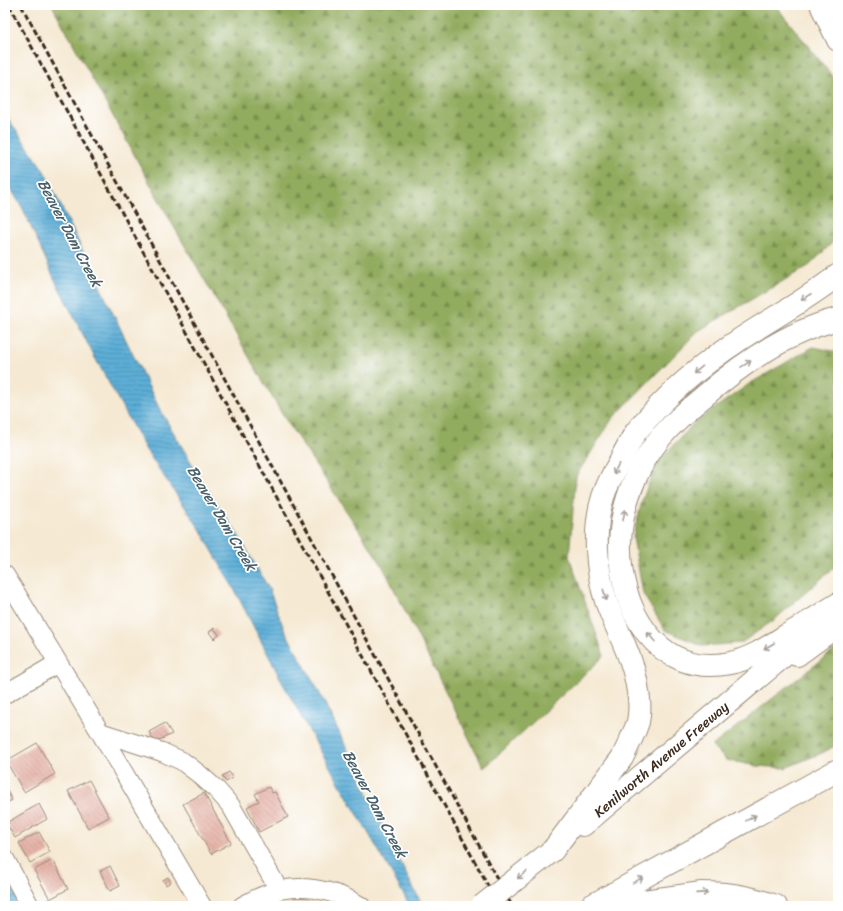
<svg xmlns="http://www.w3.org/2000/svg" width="843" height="911" font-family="Sriracha,sans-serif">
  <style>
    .forest { fill: url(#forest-firs); stroke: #666b3e }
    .water { fill: url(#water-rules); stroke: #4c6c7b }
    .building { fill: url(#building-back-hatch) }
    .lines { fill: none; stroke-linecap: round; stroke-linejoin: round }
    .minor-casing { stroke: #988a78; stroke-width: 20 }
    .highway-casing { stroke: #988a78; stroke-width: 24 }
    .minor { stroke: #fff; stroke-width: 18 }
    .highway { stroke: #fff; stroke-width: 22 }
    .rail { stroke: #3b2a1e; stroke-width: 3; stroke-dasharray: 6 3; stroke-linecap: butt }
    .highway-bridge-casing { stroke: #988a78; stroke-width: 24; stroke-linecap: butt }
    .highway-bridge { stroke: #fff; stroke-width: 22 }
    .oneway { stroke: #a79f9a }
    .labels { text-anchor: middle; stroke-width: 3.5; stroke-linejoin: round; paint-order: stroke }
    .street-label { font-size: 14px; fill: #3b2a1e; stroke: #fff }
    .water-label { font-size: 15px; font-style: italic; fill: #495f68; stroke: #fff }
  </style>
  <defs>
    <pattern id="forest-firs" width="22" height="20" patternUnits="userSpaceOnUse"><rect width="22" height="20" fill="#92ac5f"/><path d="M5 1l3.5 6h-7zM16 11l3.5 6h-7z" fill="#788c4e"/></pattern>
    <pattern id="water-rules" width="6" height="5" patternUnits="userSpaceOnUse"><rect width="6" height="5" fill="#5dafd8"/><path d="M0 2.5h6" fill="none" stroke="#4e8faf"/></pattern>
    <pattern id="building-back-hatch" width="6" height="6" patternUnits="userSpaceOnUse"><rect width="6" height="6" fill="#e5b3a7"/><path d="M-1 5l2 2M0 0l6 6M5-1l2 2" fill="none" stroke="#c59a8f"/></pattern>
  </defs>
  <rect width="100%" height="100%" fill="#fff"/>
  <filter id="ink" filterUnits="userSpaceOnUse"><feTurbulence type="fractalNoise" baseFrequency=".025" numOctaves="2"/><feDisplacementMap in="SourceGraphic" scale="8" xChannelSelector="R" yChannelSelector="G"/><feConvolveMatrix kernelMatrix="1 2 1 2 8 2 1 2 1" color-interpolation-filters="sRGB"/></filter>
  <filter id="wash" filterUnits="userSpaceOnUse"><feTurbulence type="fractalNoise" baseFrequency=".012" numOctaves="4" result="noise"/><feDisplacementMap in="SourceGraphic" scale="16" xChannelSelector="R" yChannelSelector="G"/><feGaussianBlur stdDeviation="0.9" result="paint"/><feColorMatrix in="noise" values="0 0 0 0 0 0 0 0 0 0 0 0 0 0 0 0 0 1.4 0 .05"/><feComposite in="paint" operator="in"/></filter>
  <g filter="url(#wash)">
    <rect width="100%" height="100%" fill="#f5e9d3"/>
    <path class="forest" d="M52,5H775L838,83V237L810,265L698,331L612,419L576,476L569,556L604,656L484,768L382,565L282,414L170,220Z
      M813,347L838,352V564L774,620L741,643L702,646L665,630L643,594L633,537L642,501L656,464L694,423L749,384Z
      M838,647V744L822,753L785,768L757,766L726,760L712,746Z"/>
    <path class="water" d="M5,114L43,169L159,408L202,481L238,535L269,589L284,629L317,688L339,732L403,868L423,906H410L391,872L316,743L288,693L233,587L200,529L146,450L94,356L54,278L23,209L5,179Z
      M5,874L18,901V906H5Z"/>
    <g id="blocks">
      <path class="building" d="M214,628L219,635L214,639L209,632Z
        M165,723L172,734L155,742L149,732Z
        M37,743L55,774L24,792L6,761Z
        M229,772L233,778L226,782L222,776Z
        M89,780L109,817L88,828L68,791Z
        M5,787L12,800L5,804Z
        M269,787L272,793L275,792L288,817L259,832L247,807L259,801L255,794Z
        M204,793L231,843L211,854L183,804Z
        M39,804L47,819L15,838L6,823Z
        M39,832L50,852L30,863L19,843Z
        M53,860L68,889L50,899L34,870Z
        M110,866L120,886L110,891L100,871Z
        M168,877L171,882L166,885L163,880Z"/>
    </g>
  </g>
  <g filter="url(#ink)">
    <use href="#blocks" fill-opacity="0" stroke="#988a78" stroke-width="1"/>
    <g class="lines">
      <defs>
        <path id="minor" d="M5,575L100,732L202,906
          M5,694L58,663
          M100,732L162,752L182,761L199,774L217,790L231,806L279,890
          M5,859L30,906
          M242,906C250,902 258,897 267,894C297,882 334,889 361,906"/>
        <g id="highway">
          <path d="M822,7L838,40"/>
          <path d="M838,319C789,331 740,365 702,398C687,410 673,423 660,438C650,451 641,465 635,479C626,499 621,520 620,542C618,607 656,678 730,663C751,659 768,647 785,636C803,626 820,615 838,604"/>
          <path d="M797,655L838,625"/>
          <path id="s1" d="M583,825L806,637"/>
          <path d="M553,850L622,758C628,746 634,734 638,722C640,712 640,702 638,692C634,658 617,632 606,601C596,570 593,528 603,497C607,484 614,472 620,461C625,451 630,441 636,432C665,396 701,365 739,340C772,318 808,299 838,275"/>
          <path d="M591,906L838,770"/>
          <path d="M607,906L702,893C730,893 750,897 776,906"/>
        </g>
      </defs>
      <use href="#minor" class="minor-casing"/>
      <use href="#highway" class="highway-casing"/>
      <use href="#minor" class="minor"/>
      <use href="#highway" class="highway"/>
      <path class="rail" d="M9,5L499,906
        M21,5L512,906"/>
      <defs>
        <path id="highway-bridge" d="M482,906L553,850"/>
      </defs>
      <use href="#highway-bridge" class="highway-bridge-casing"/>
      <use href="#highway-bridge" class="highway-bridge"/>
    </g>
    <defs><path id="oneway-shaft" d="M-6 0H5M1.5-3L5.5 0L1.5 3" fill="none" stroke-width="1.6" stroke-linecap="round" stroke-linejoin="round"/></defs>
    <g class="oneway">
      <use href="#oneway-shaft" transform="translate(806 297) rotate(147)"/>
      <use href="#oneway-shaft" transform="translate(746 364) rotate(-32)"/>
      <use href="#oneway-shaft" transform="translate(698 370) rotate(141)"/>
      <use href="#oneway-shaft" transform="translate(616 469) rotate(118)"/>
      <use href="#oneway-shaft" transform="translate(624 515) rotate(-80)"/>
      <use href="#oneway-shaft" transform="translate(605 595) rotate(73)"/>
      <use href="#oneway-shaft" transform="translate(651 637) rotate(-131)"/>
      <use href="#oneway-shaft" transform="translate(769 646) rotate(150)"/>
      <use href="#oneway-shaft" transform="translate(751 818) rotate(-29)"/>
      <use href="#oneway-shaft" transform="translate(522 875) rotate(142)"/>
      <use href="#oneway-shaft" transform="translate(638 880) rotate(-29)"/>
      <use href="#oneway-shaft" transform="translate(702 893) rotate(-4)"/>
    </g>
  </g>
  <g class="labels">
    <g class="street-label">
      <text dy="5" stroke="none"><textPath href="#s1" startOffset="102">Kenilworth Avenue Freeway</textPath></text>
    </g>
    <g class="water-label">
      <text transform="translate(70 233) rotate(62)" y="5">Beaver Dam Creek</text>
      <text transform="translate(222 518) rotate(59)" y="5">Beaver Dam Creek</text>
      <text transform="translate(375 804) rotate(62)" y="5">Beaver Dam Creek</text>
    </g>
  </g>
  <rect width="843" height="911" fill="none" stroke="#fff" stroke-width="20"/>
</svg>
